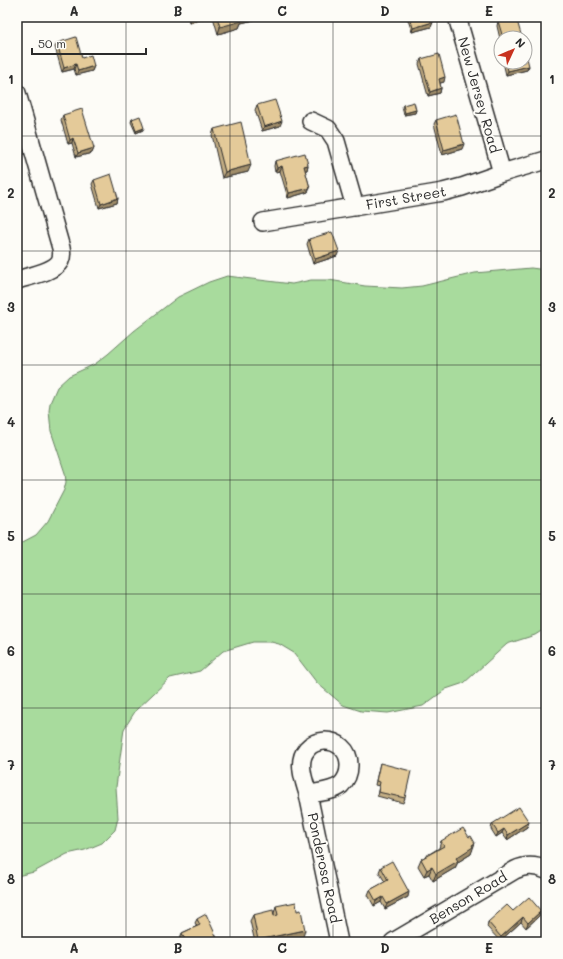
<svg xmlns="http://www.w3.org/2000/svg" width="563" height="959" font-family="Mali,sans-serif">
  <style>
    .green { fill: #a8db9d; stroke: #6a8364 }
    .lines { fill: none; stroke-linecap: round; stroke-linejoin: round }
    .minor-casing { stroke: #2b2b2b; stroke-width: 20 }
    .minor { stroke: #fdfcf7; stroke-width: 17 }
    .wall { fill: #c4ae84; stroke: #2b2b2b }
    .shaded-wall { fill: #a08d6b; stroke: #2b2b2b }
    .building { fill: #e4ca99; stroke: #2b2b2b }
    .grid { fill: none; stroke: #2b2b2b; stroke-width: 1; stroke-opacity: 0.55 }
    .labels { text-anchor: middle; stroke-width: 4; stroke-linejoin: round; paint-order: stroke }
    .street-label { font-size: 14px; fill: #2b2b2b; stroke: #fdfcf7 }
    .neatline { fill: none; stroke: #2b2b2b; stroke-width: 1.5 }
    .grid-label { font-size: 13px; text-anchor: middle; font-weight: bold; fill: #2b2b2b }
  </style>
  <rect width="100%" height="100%" fill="#fdfcf7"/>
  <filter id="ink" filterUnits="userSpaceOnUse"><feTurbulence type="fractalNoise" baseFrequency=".025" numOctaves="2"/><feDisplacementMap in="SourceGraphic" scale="8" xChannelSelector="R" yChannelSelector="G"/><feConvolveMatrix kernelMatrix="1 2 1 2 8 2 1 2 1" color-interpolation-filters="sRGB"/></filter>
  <g filter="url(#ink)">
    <path class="green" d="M531,268L546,270V630H543L535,635L507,644L464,683L446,689L423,706L388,713L361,711L343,705L317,683L294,653L279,644L271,642H253L223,651L200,671L170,678L136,710L124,729L116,787L118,818L115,830L102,843L85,850L67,854L34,872L17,876V545L36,535L48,521L64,490L66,482L65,473L51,431L49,411L50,403L57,387L69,376L95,364L108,354L134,331L178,297L209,282L227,276L292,284L311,280H329L365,286L402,288L422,286L475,273Z"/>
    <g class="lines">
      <defs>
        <path id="minor" d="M457,17L502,173
          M17,93L61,248C62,253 62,257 60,261C54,272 29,276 17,280
          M311,121L328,129L336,141L355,207
          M263,222L443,192L462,187L502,173L546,160
          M308,794C319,792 332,792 341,785C346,780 349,773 349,766C350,732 296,732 302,771C303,779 306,787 308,794L339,942
          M393,942L515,870C525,865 535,865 546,870"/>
      </defs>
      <use href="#minor" class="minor-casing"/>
      <use href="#minor" class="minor"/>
    </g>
    <path class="wall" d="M188,17H208L189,23Z
      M213,17H255L254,20L241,23L239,28L218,34Z
      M407,17H432L433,22L431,27L412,32Z
      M498,21L522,38H501V43L497,26Z
      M57,43L82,58L94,66L92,71L76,75L74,69L62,72L55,47Z
      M421,59L444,82L440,83L441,88L440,93L428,96L419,64Z
      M503,62H525L529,66L527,70L506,75Z
      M257,105L280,126L262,131L255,110Z
      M403,105L416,110L415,113L404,115L402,107Z
      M63,115L94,148L92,153L76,157L72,143L68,144L61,120Z
      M132,119L143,130L136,133L131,122Z
      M436,120L462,149L442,155L434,124Z
      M214,129L248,172L222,178L212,135Z
      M275,161L308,165L307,170H305L310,188L308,192L288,198L280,171L275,172L274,166Z
      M94,180L118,198L117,203L99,208L92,184Z
      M309,239L337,256L313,264L307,244Z
      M380,763L405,798L403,803L377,796L379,786L375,785Z
      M529,822L527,827L507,840L502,833L496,837L491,829L492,824Z
      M441,841L473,850H472L471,854L458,862L455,868L433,881L429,874L424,876L418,866L421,859L439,848Z
      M381,867L408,897L385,909L381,902L374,906L368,895L370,890L385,882L379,872Z
      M276,906L303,937L280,942H255L250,921L253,915H274V913Z
      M513,911H541L539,916L526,928L521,922L500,941L487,927L488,922Z
      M197,919L216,942H182L180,938L182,933L197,926L195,923Z"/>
    <path class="shaded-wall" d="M191,17H208L189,23Z
      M241,17H255L254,20L241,23L239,28L218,34L220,27Z
      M433,22L431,27L412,32L413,28Z
      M76,64L74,69L62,72L64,68Z
      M94,66L92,71L76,75L78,71Z
      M529,66L527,70L506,75L508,71Z
      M445,77L444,82L437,84L439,79Z
      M441,88L440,93L428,96L430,92Z
      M416,110L415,113L404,115L405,113Z
      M282,121L280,126L262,131L264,127Z
      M144,128L143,130L136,133V131Z
      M73,138L72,143L68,144L70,140Z
      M464,144L462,149L442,155L444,150Z
      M94,148L92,153L76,157L78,153Z
      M251,165L248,172L222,178L225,172Z
      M308,165L307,170L302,171L304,166Z
      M282,166L280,171L275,172L277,168Z
      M310,188L308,192L288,198L289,193Z
      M118,198L117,203L99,208L101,204Z
      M339,251L337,256L313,264L315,259Z
      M529,822L527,827L507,840L508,835Z
      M504,829L502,833L496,837L498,833Z
      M475,843L471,854L458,862L455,868L433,881L436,874L456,858L472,845Z
      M432,867L429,874L424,876L427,870Z
      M409,892L408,897L385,909L387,904Z
      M383,897L381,902L374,906L376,901Z
      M541,911L539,916L526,928L528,923Z
      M523,917L521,922L500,941L501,937Z
      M305,930L303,937L280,942H257L258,940Z
      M217,938L216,942H208Z"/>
    <path class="building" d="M217,17H242H241L242,21L220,27Z
      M410,17H432L433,22L413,28Z
      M514,17H516L522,38H503L498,21Z
      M76,37L82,58L91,55L94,66L78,71L76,64L64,68L57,43Z
      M525,50L529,66L508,71L506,62H525Z
      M439,54L445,77L439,79L441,88L430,92L421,59Z
      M275,100L282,121L264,127L257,105Z
      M414,102L416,110L405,113L403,105Z
      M82,109L94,148L78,153L73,138L70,140L63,115Z
      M456,114L464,144L444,150L436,120Z
      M140,116L144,128L136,131L132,119Z
      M241,122L251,165L225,172L214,129Z
      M305,153L308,165L304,166L310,188L289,193L282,166L277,168L275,161Z
      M111,174L118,198L101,204L94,180Z
      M332,232L339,251L315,259L309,239Z
      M380,763L411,771L405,798L378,792L380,782L376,781Z
      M519,807L529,822L508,835L504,829L498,833L492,824Z
      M463,828L469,837L471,836L475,843L472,845L473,847L456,858L458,861L436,874L432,867L427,870L421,859L444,846L441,841Z
      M392,861L409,892L387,904L383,897L376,901L370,890L388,880L381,867Z
      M529,897L541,911L528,923L523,917L501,937L488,922L507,905L513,911Z
      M296,902L297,911L301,910L305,930L258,940L253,915L273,910L274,916L278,915L276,906Z
      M206,914L217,938L208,942H186L182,933L200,925L197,919Z"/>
  </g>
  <path class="grid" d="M126,17V942M230,17V942M333,17V942M437,17V942M17,136H546M17,251H546M17,365H546M17,480H546M17,594H546M17,708H546M17,823H546"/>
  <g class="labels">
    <g class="street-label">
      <text transform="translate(479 95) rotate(74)" y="5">New Jersey Road</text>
      <text transform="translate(406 198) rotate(-10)" y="5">First Street</text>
      <text transform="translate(324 868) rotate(78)" y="5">Ponderosa Road</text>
      <text transform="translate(468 898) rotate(-31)" y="5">Benson Road</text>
    </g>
  </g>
  <rect width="563" height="959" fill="none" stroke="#fdfcf7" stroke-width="44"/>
  <g transform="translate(513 50) rotate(46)"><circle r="19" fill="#fdfcf7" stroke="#a9a8a5"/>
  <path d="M0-3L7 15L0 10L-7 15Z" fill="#c8321e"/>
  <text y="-6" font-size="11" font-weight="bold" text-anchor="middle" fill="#2b2b2b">N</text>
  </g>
  <path d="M32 48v6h114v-6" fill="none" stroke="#2b2b2b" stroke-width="2"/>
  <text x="38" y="48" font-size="12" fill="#2b2b2b" stroke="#fdfcf7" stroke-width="3" paint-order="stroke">50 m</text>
  <rect x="22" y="22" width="519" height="915" class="neatline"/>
  <g class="grid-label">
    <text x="74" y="16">A</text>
    <text x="178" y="16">B</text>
    <text x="282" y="16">C</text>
    <text x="385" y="16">D</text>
    <text x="489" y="16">E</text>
    <text x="11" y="84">1</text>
    <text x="552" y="84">1</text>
    <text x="11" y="198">2</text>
    <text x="552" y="198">2</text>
    <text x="11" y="312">3</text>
    <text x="552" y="312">3</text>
    <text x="11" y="427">4</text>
    <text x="552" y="427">4</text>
    <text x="11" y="541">5</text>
    <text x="552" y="541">5</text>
    <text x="11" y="656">6</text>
    <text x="552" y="656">6</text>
    <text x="11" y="770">7</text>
    <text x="552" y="770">7</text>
    <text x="11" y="884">8</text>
    <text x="552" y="884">8</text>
    <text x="74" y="953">A</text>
    <text x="178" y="953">B</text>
    <text x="282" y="953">C</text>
    <text x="385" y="953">D</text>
    <text x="489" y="953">E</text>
  </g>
</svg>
